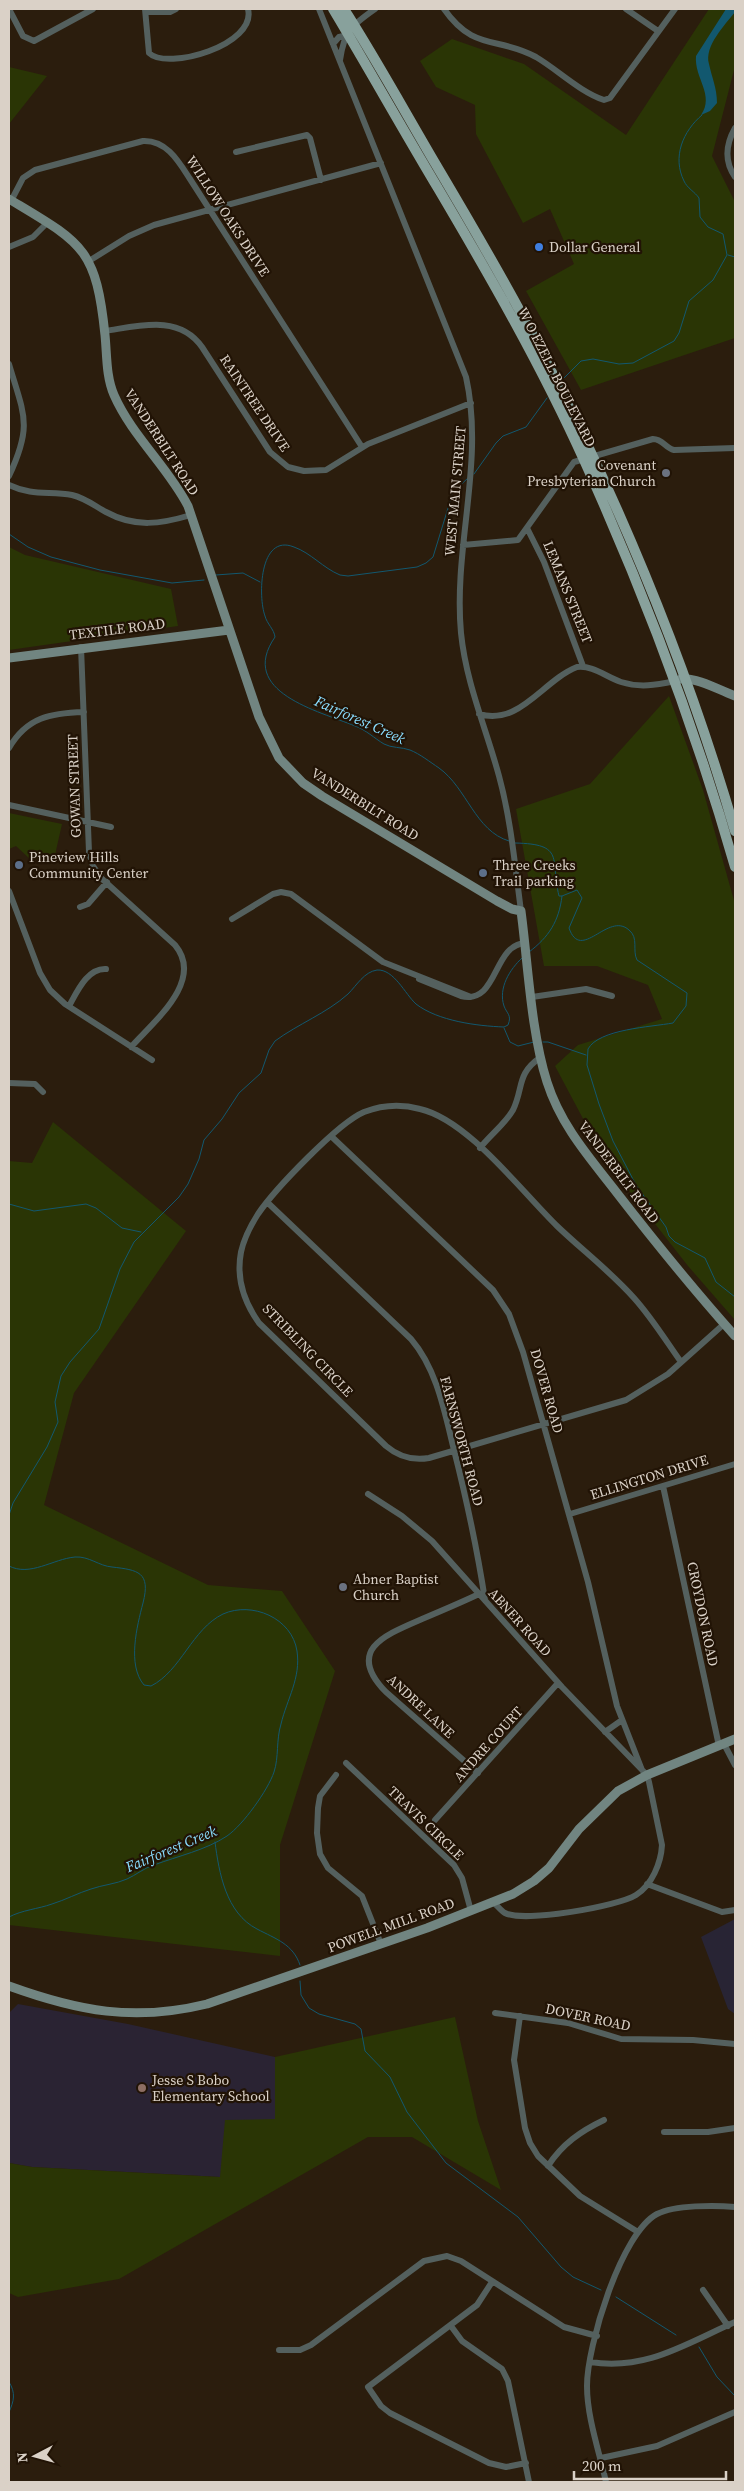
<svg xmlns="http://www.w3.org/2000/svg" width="744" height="2491" font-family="'Source Serif 4',serif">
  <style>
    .commercial { fill: #282434 }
    .education { fill: #2a2333 }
    .green { fill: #2a3505 }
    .water { fill: #12586f }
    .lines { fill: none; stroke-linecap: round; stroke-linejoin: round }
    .stream { stroke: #12586f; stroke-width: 1 }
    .street { stroke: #54605e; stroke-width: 6 }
    .secondary { stroke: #718581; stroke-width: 9 }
    .primary { stroke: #88a19c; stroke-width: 10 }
    .shop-dot { fill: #3f7fe0; stroke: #211305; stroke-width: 2 }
    .worship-dot { fill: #6b7280; stroke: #211305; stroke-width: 2 }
    .service-dot { fill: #5c6f8a; stroke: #211305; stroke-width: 2 }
    .education-dot { fill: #8d6e63; stroke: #211305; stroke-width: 2 }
    .labels { text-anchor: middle; stroke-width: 4.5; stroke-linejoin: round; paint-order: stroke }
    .street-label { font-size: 14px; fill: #dad1c7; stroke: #211305 }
    .poi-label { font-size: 14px; fill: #dad1c7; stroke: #211305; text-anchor: start }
    .water-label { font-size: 15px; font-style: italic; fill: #8addff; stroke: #211305 }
  </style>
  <rect width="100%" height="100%" fill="#2b1d0d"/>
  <path class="commercial" d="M735,1919V2014L728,2009L701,1937Z"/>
  <path class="education" d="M18,2004L128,2024L275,2057V2119L220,2177L32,2167L9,2163V2013Z"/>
  <path class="green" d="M709,9H735V66L712,156L735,202V338L581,390L526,291L574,264L550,209L523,223L476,134L475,105L436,87L420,61L452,39L524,64L626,135Z
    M9,67L47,76L9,124Z
    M9,547L25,555L171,589L178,626L9,650Z
    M669,696L703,790L735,904V1320L688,1266L605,1160L555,1066L578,1045L662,1019L648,985L597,966H544L516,809L590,784Z
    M9,813L62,824L55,855L31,860L16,846L9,849Z
    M53,1122L186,1231L74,1393L44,1505L208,1585L282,1591L335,1671L280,1845V1956L9,1925V1161L32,1163Z
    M455,2017L478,2121L501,2190L412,2137H368L119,2279L18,2297L9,2293V2163L32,2167L220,2177L225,2120L275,2119V2057Z"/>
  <path class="water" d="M726,9H735V12C725,25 704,46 709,64C712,78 717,88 717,103L710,111L701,115C715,95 694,78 696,56Z"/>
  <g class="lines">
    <path class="stream" d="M728,255L735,257
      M562,380L581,361L593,359L619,364L633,363L674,341L679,333L689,301L713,280L727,255L723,234L708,227L700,217L699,198C695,192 687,188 684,181C672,157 683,131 702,115
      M474,474L496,443L503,436L526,427L547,398
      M468,478L453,492L433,557L426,563L417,567L348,576L340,575C323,568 311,553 294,547C259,533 258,597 265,616C267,624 274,629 275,637C237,692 319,711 355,726C366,730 374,738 384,744C391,748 402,747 410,750C420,754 430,762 439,768C467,788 475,831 509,841
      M9,534L28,547L51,557L100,570L172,583L204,580
      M216,575L243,573L260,582
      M515,843C566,844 550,859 559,896H562C559,921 549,937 529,952
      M562,896L577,890L582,898L569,928C581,963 608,911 629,930C639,938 632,950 637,960L687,993L686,1006L673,1023C651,1027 599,1029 588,1049L587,1065L599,1104L613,1141L636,1185L666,1227L669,1236L675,1242L705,1258L716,1282L735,1297
      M504,1028L510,1042L518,1046L534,1042
      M543,1042H548L586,1055
      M9,1204L34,1211L86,1204L96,1208L122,1228L141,1232
      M9,1515L13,1503L47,1447L58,1422L55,1402L61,1376L70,1362L99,1329L120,1269L134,1242L179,1197L188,1184L199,1159L204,1140L222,1119L239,1093L261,1073L269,1050L275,1041C298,1024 327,1013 348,994C357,985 364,972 377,970C394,969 405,994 416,1004C438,1021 477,1026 504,1027L508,1025C512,1015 507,1014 504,1006C498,988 510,969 522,958
      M9,1566C30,1577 53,1559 75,1557C89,1556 99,1566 112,1567C138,1570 151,1572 143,1603C137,1626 127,1665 144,1685L151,1686C181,1671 192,1629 223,1614C252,1601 292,1618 297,1651C301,1678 287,1699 281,1724C276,1740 279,1757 274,1772C268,1790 243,1825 227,1836C206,1850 178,1856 154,1865C144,1868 136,1875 127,1879C116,1884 102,1885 91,1889C78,1893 65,1900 52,1904C38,1909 22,1910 9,1917
      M215,1842C219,1873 226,1913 257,1929C276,1939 293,1944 300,1965
      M300,1981L301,1995L309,2008L319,2014L355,2024L361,2029L365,2051L390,2077L407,2112L446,2163L518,2217L561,2267L573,2277L601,2290
      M616,2297L676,2335
      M699,2347L717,2377L735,2396
      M9,2382C16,2393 14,2401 9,2412"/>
    <path class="street" d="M9,9L23,36L34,41L93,9
      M145,9L149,53C167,71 257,45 248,9
      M319,9L466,377C485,462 453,547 461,633C466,683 486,728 499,776C511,820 515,866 521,911
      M444,9C474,52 498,36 536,57C558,70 580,92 604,100L610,98L675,9
      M626,9L658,31
      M146,12H170L176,9
      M333,44L339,37L348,35
      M340,60C344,31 352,25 375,9
      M735,128C726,144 724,161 735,177
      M236,152L307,135L310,138L321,180
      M11,201L23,178L35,170L143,141C167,140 179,162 190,179L362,447
      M9,247L33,237L47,223
      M89,261L129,236L154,225L381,163
      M105,331C139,326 179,314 202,347L270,452L288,467L304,471L326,470L368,444L471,403
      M9,364C24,415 33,425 9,476
      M9,485C32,496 49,491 72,495C85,498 95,506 106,512C135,528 161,524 191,515
      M527,528L544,562L583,666
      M463,545L518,540L574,462L653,439C663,439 665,448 674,450L735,448
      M81,647L89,852L93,866L101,878L175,945C205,981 153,1022 131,1047
      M479,714C520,726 542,681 577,667C593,665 606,677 621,682C640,688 656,685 675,681
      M9,748C27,717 51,713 84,712
      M9,805L111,827
      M9,891L40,973L50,990L65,1004L152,1060
      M80,907L88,904L107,882
      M232,919L273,894L281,892L291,894L383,962L471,997
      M419,979L461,996C499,1005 492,944 526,943
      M532,997L586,989L612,996
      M69,1006C77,992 87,968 106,969
      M9,1083L35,1084L43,1092
      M331,1136L493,1290L509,1314L523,1352L588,1582L617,1706L642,1770
      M480,1148C490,1135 505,1124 513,1110C524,1087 516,1074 541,1057
      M267,1202L411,1339C436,1368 444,1409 453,1446C466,1497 477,1548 485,1600
      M681,1362C666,1341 652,1318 634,1298C611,1272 582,1250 557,1226C521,1191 468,1120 420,1109C402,1104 382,1105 364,1112C338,1123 275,1189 258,1214C251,1225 244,1238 241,1252C236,1278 244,1302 259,1323L386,1446C399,1457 412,1461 429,1458L626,1400L668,1374L724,1324
      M663,1486L719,1746
      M368,1494L402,1516L432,1541L562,1687L647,1775L649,1782L662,1845C661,1863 652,1885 636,1895C619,1906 524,1923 505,1913C501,1911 497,1905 493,1902
      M570,1514L735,1464
      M605,1732L622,1720
      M724,1744L735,1765
      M346,1763L454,1865L462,1878L471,1911
      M478,1773L386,1692C345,1650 385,1635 422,1619C441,1611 460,1603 479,1594
      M336,1775L320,1796L318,1808L317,1833L320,1854L328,1868L362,1896L381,1944
      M435,1820L558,1683
      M647,1884L722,1912L735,1910
      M495,2013L568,2023L621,2039L693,2040L735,2044
      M520,2016L514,2060L525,2128L530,2143L538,2156L580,2196L638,2232
      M664,2132H708L735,2128
      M548,2166C562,2144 581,2131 604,2120
      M492,2282L477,2305L368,2387L381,2406L390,2413L489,2463L506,2467L526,2463
      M703,2290L728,2326
      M451,2326L462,2341L502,2369L508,2381L529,2482
      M279,2350H300L311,2345L424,2261L447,2256L461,2261L564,2327L597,2336
      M590,2362C646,2371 685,2344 735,2322
      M601,2458L657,2446L735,2412
      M606,2482C599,2451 587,2417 587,2386C587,2346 621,2233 657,2214C675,2205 715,2205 735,2207"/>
    <path class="secondary" d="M9,199C82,243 96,247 105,335C107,355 106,377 114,395C132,436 168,467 188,506L259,717L279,758L303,783L322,796L497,901L512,909L521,911C528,964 531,1032 547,1082C561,1126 590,1158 617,1193C655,1242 694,1290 735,1336
      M9,658L229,630
      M681,679C694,676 722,691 735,696
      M9,1986C78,2011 134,2022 207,2004L427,1928L513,1894L534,1881L549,1868L579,1829L618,1791L647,1775L735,1739"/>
    <path class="primary" d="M333,9C369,69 403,130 439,190C491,278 542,367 584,460C644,592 695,727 735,867
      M344,9C376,59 405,112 435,163C470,222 505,281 537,343C618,499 686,662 735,831"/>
  </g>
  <circle class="shop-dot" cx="539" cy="247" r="5"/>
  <g class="worship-dot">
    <circle cx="666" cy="473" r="5"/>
    <circle cx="343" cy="1587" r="5"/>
  </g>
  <g class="service-dot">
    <circle cx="19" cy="865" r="5"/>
    <circle cx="483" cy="873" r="5"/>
  </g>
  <circle class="education-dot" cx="142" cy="2088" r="5"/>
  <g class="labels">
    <g class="street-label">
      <text transform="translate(228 216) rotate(57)" y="5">WILLOW OAKS DRIVE</text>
      <text transform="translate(557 377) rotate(63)" y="5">W O EZELL BOULEVARD</text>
      <text transform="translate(255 403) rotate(56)" y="5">RAINTREE DRIVE</text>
      <text transform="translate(162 442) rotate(57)" y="5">VANDERBILT ROAD</text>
      <text transform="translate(455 491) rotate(-85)" y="5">WEST MAIN STREET</text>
      <text transform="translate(568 592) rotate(68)" y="5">LEMANS STREET</text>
      <text transform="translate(117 629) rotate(-7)" y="5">TEXTILE ROAD</text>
      <text transform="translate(74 786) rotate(-92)" y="5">GOWAN STREET</text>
      <text transform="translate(365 804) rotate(32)" y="5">VANDERBILT ROAD</text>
      <text transform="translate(619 1172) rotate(53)" y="5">VANDERBILT ROAD</text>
      <text transform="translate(308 1350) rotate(46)" y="5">STRIBLING CIRCLE</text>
      <text transform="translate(547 1391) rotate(74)" y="5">DOVER ROAD</text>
      <text transform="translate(462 1441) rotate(75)" y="5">FARNSWORTH ROAD</text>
      <text transform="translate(649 1477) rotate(-17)" y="5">ELLINGTON DRIVE</text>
      <text transform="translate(703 1614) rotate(78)" y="5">CROYDON ROAD</text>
      <text transform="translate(520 1622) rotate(48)" y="5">ABNER ROAD</text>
      <text transform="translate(421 1706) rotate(43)" y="5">ANDRE LANE</text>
      <text transform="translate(488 1744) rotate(-48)" y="5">ANDRE COURT</text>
      <text transform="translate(426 1823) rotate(44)" y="5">TRAVIS CIRCLE</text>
      <text transform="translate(391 1925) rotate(-20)" y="5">POWELL MILL ROAD</text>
      <text transform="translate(588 2017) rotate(12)" y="5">DOVER ROAD</text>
    </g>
    <g class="poi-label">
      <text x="549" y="252">Dollar General</text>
      <text x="656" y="470" text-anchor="end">Covenant<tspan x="656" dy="16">Presbyterian Church</tspan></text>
      <text x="29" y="862">Pineview Hills<tspan x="29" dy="16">Community Center</tspan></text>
      <text x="493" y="870">Three Creeks<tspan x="493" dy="16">Trail parking</tspan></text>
      <text x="353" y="1584">Abner Baptist<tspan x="353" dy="16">Church</tspan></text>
      <text x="152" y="2085">Jesse S Bobo<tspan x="152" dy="16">Elementary School</tspan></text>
    </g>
    <g class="water-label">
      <text transform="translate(360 720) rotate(24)" y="5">Fairforest Creek</text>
      <text transform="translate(171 1849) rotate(-23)" y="5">Fairforest Creek</text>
    </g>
  </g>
  <rect width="744" height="2491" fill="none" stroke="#dad1c7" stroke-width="20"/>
  <g transform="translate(35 2456) rotate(264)" stroke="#211305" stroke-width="4" paint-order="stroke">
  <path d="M0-4L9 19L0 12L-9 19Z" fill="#dad1c7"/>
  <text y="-8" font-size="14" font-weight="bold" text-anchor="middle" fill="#dad1c7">N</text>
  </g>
  <path d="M574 2471v8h152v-8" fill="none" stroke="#dad1c7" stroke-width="2.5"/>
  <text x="582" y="2471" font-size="15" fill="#dad1c7" stroke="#211305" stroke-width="4" paint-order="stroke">200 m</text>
</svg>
